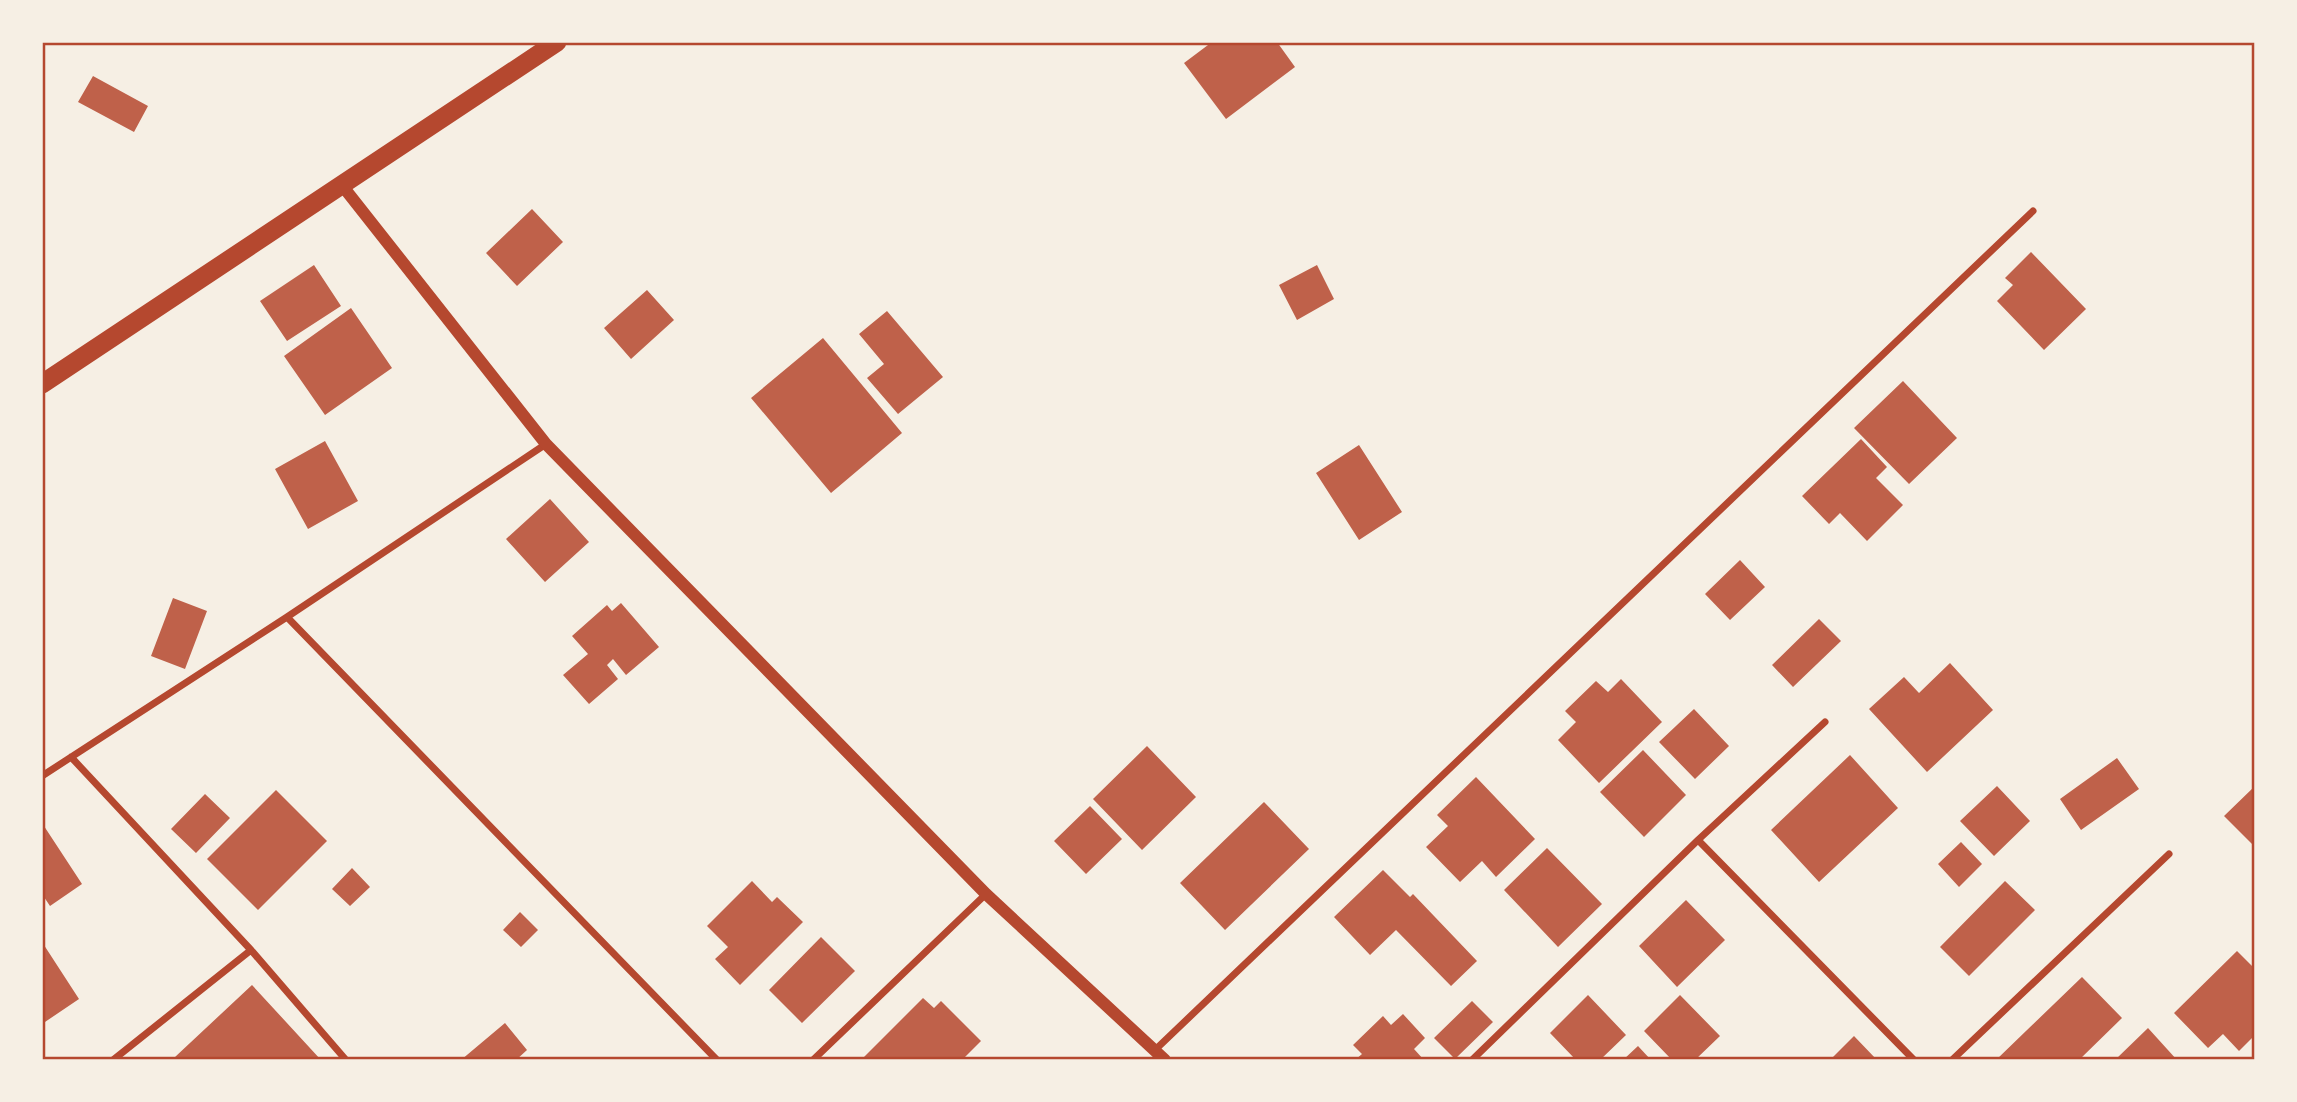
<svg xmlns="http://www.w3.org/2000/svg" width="2297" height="1102" font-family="'Varela Round',sans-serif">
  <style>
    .building { fill: #bf614a }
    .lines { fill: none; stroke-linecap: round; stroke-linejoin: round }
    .minor { stroke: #b5482f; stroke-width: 7 }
    .tertiary { stroke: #b5482f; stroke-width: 12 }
    .trunk { stroke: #b5482f; stroke-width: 19 }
    .neatline { fill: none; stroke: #b5482f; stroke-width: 2.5 }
  </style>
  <rect width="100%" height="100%" fill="#f6efe4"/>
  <path class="building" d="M1212,42H1277L1295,67L1226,119L1184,63Z
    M93,76L148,106L134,132L78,102Z
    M532,209L563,242L517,286L486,253Z
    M2031,252L2086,309L2044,350L1997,301L2013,285L2005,278Z
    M314,265L341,306L287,341L260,301Z
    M1317,265L1334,299L1297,320L1279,285Z
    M647,290L674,320L631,359L604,328Z
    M351,308L392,368L325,415L284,356Z
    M887,311L943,377L898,414L867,378L884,364L859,334Z
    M823,338L902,433L831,493L751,398Z
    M1903,381L1957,438L1909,484L1854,428Z
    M1861,439L1887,467L1876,478L1903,505L1867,541L1840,513L1829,524L1802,496Z
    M325,441L358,501L308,529L275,469Z
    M1359,445L1402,512L1359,540L1316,473Z
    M550,499L589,542L545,582L506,539Z
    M1740,560L1765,587L1730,620L1705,594Z
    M173,598L207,611L185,669L151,656Z
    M621,603L659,647L626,675L613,659L607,665L618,679L589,704L563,675L588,654L572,636L607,605L612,611Z
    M1819,619L1841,641L1793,687L1772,665Z
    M1950,663L1993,710L1927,772L1869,709L1904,677L1919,693Z
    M1621,679L1662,722L1599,783L1558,740L1576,722L1565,711L1596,681L1608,692Z
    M1694,709L1729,746L1695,779L1659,742Z
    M1147,746L1196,797L1142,850L1093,799Z
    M1643,750L1686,795L1644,837L1600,792Z
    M1850,755L1898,808L1819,882L1771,830Z
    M2117,758L2139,789L2081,830L2060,799Z
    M1476,777L1535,839L1496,877L1482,861L1460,882L1426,847L1448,826L1437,815Z
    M1997,786L2030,821L1994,856L1960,821Z
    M2255,786V847L2224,816Z
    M276,790L327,841L258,910L207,859Z
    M205,794L230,818L196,853L171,829Z
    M1264,802L1309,849L1225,930L1180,883Z
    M1090,806L1122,839L1086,874L1054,841Z
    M42,823L82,884L50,906L42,894Z
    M1961,842L1982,864L1959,887L1938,864Z
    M1547,848L1602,904L1558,947L1504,890Z
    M352,868L370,887L350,906L332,889Z
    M1383,870L1410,897L1413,894L1477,961L1451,986L1396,930L1370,955L1334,917Z
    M752,881L772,902L777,897L803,922L740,985L715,959L728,947L707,926Z
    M2005,881L2035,910L1969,976L1940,947Z
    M1686,900L1725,940L1677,987L1639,946Z
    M520,912L538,930L521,947L503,930Z
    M821,937L855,971L802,1023L769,990Z
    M42,942L79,999L42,1024Z
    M2237,951L2255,969V1035L2239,1051L2223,1034L2208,1048L2174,1013Z
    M2082,977L2122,1018L2079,1060H1996Z
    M252,985L321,1060H178L175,1057Z
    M1588,995L1626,1035L1600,1060H1576L1550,1033Z
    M1680,995L1720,1036L1695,1060H1672L1644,1031Z
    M923,998L934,1008L941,1001L981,1041L962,1060H861Z
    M1472,1001L1493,1022L1455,1059L1434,1038Z
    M1403,1014L1425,1038L1414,1049L1424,1060H1355L1362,1054L1353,1045L1383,1016L1391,1025Z
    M505,1023L527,1050L516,1060H461Z
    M2148,1028L2177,1060H2115Z
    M1854,1036L1877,1060H1830Z
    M1638,1046L1651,1060H1623Z"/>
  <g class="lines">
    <path class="minor" d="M287,617L717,1060
      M71,757L251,950L346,1060
      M42,776L287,617L546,444
      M1698,840L1914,1060
      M1155,1050L2033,211
      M113,1060L251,950
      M813,1060L986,894
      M1472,1060L1698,840L1825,722
      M1952,1060L2169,854"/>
    <path class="tertiary" d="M341,184L546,444L986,894L1165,1060"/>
    <path class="trunk" d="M42,384L557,42"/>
  </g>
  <rect width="2297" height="1102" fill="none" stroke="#f6efe4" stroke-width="88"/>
  <rect x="44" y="44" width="2209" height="1014" class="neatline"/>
</svg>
